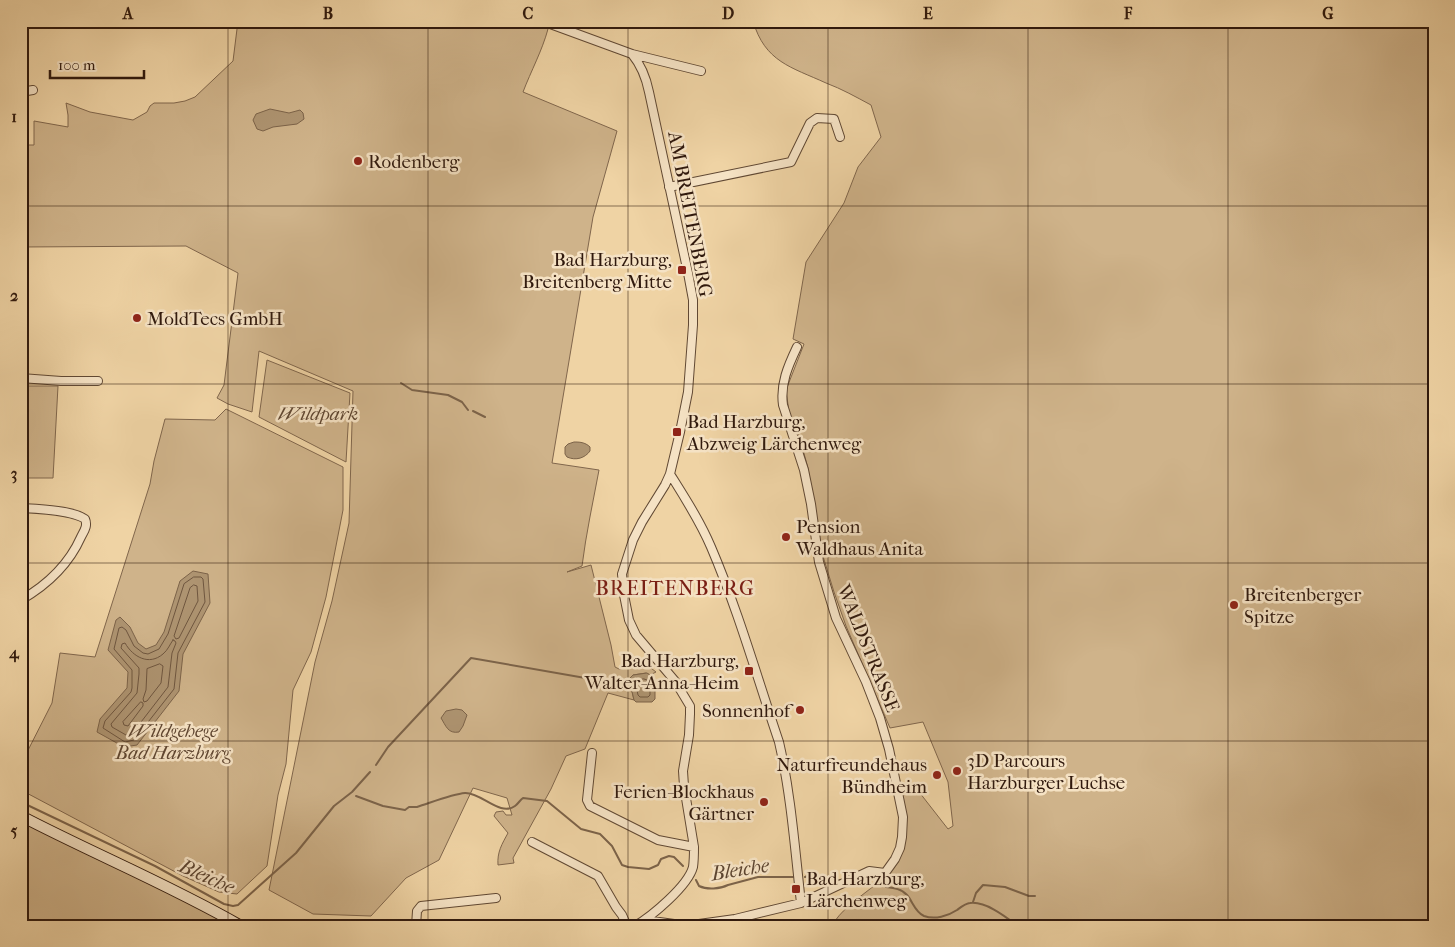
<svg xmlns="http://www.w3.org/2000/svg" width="1455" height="947" font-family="'IM FELL French Canon',serif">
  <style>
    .green { fill: #cfb38a; stroke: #80664c }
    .water { fill: #ae9471; stroke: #7c6349 }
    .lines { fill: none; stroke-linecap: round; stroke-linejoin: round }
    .shore { stroke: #6f563f; stroke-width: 1 }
    .stream { stroke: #7c6349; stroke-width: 2 }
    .street-casing { stroke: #604833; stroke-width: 10 }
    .secondary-casing { stroke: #30190d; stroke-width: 12 }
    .street { stroke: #f5e2c4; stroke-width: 8 }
    .secondary { stroke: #f5e2c4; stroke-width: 10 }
    .grid { fill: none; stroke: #30190d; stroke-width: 1; stroke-opacity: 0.55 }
    .poi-dot { fill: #8f2418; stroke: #f5e2c4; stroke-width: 2 }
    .labels { text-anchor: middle; stroke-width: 5; stroke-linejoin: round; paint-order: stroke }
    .poi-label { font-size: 19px; fill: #30190d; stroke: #f5e2c4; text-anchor: start }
    .street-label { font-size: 19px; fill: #30190d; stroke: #f5e2c4 }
    .park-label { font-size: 19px; font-style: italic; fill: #604732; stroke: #f5e2c4 }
    .water-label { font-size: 20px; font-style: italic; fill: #5c4430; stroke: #f5e2c4 }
    .quarter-label { font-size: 21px; letter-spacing: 1px; fill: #7a1f14; stroke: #f5e2c4 }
    .neatline { fill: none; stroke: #30190d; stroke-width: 2 }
    .grid-label { font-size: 16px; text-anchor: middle; font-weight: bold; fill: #30190d }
  </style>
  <rect width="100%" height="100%" fill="#efd3a4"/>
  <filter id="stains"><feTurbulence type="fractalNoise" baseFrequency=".004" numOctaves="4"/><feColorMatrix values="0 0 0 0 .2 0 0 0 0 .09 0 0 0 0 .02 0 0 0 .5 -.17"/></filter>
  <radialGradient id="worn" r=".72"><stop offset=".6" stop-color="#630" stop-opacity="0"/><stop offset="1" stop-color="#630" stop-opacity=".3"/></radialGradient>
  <path class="green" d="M238,21H531L548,29C542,51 531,71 523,92L617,131L593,217L552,463L599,470C593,502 586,534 582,566L567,572L591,565L611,645L615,667L619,669L647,665L656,672L650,675L646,673L633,675L629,679L634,700L608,693L585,749L566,756L551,789L513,858L514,863L498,865C497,852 502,844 508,833L494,816L496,812L503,811L506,815H512L507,798L473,788L439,860L406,878L371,916L313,914L269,890L315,662L332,601L349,523L353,391L259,351L252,412L228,404L217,398L224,385L238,273L186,246L21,247V145H34V121L68,127V115L66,103L90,112L133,120L147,112L150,106L154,103H174L185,101L195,97L233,61Z
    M753,21H1434V926H832C846,898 898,879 902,850C903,844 902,837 902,831C902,818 901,805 901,792L916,788L948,829L953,826L948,782L923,722L890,728L846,626L834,592L822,553L808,468L800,439L789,412L786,390L804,344L793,339L806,262L844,203L858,167L881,137L871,105C856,97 842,89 826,83C791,67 765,62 753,21Z
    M267,360L350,393L346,462L259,417Z
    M21,386H58L53,478H21Z
    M226,409L343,467V510L326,597L311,652L293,690L286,764L278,795L267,866L237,894L219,892L183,876L21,790V764L52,703L60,653L95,657L150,484L154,461L165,419L215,420Z
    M21,820L234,926H21Z"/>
  <path class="water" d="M270,109L289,113L300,110L303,113L304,119L297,124L273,127L263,131L257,129L253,120L256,114Z
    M574,442C579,442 585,442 590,447V451C585,458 576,461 567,457L565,454V447L568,444Z
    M193,571L208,574L210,603L183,654L179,691L137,745L124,747L97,732L100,719L127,688L128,672L108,650L116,620L120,617L130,627L138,643L146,649L156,645L164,632L180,581Z
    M647,673L650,675L655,691V699L652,702H636L634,700L629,679L633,675Z
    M456,709L462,710L467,715L463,726L459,732C448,734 446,726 441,718L446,711Z"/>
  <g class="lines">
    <path class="shore" d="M194,577H201L203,579L205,602L178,653L174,689L134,740L125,742L103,728L105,721L131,692L132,688V670L114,649L119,628L122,627L126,630L134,646L143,653L148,654L159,649L168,634L184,584Z
      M194,585L197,586L198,601L179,638L176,639L174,636L190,588Z
      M173,640L175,641L176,643L172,653L168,687L131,735H126L112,727L111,724L137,693L139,674V668L121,648L122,644L125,643C133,657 149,666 163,654C168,650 170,644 173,640Z
      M160,664L163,666L161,683L147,701L144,702L143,699L146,690L147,669Z
      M644,679L647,680L650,691V695L648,697H640L638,695L635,681Z
      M141,702L143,703V706L128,726L124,725L123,722Z"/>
    <path class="stream" d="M401,383L412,390L448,395L462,402L468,410
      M473,411L485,417
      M376,765L388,747L471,658L631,686
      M356,796L383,806L405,810L409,807H417C430,803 452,794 465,793C481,792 500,817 515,806C518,804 520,800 523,798L547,801L581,829L600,834L612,846L622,865L628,867L649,869L658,865L661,859L669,856L674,857L683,866
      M21,802L155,866L224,904L233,906L238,905L296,853L334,806L352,792L370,772
      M805,877L812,874L817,875L823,880H842
      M696,880L699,886C707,890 720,889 728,885L758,877H793
      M886,887C894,888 902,889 907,895C913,902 915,912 924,916C935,920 948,916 957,910C961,907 966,903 970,903C986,901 1006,917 1018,926
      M973,902L976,893L983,885L1005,887L1029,896H1035"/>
    <defs>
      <path id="street" d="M542,21L632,54C641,65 646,77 649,92L688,273L693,300V325L688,392L680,432L670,474L665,485L642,522L633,540L622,574L624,595L629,620L636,635L675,681L690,706V714L689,735L683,771L684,786L694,847C694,853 694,860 693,867C688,886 652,916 635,926
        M632,54L701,71
        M21,92L33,90
        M669,187L791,162L810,123L817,118L834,119L840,137
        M21,378L61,381H98
        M670,474C685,498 700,521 711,547C738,610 757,677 779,742C791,794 795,850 801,903
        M21,508C38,509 72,510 85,519C88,526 84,531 81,537C69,564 47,585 21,600
        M592,753L587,800L590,806L658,840L694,847
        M532,842L598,876L616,907L622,915L627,926
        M645,920L674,924H699L735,919L801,903L869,871L885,873L895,859L900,848L902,837L903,817L889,749L880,718L866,682L836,618L819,562L811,504L804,470L783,405C780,384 788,366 797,347
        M416,926L417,911L421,906L496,898"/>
      <path id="secondary" d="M21,816C94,854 170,885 241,926"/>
    </defs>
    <use href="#street" class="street-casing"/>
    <use href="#secondary" class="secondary-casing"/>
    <use href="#street" class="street"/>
    <use href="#secondary" class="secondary"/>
  </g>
  <path class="grid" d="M228,21V926M428,21V926M628,21V926M828,21V926M1028,21V926M1228,21V926M21,206H1434M21,384H1434M21,563H1434M21,741H1434"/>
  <g class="poi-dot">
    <circle cx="358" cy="161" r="5"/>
    <rect x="677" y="265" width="10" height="10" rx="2.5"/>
    <circle cx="137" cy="318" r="5"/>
    <rect x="672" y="427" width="10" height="10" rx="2.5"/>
    <circle cx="786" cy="537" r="5"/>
    <circle cx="1234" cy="605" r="5"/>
    <rect x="744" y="666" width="10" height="10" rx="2.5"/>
    <circle cx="800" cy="710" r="5"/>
    <circle cx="957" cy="771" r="5"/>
    <circle cx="937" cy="775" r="5"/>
    <circle cx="764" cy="802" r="5"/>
    <rect x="791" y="884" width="10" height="10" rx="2.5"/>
  </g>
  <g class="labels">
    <g class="poi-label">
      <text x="368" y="168">Rodenberg</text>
      <text x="672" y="266" text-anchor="end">Bad Harzburg,<tspan x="672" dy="22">Breitenberg Mitte</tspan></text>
      <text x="147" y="325">MoldTecs GmbH</text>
      <text x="687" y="428">Bad Harzburg,<tspan x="687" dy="22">Abzweig Lärchenweg</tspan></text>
      <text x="796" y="533">Pension<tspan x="796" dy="22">Waldhaus Anita</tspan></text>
      <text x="1244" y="601">Breitenberger<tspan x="1244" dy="22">Spitze</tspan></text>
      <text x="739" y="667" text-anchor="end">Bad Harzburg,<tspan x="739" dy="22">Walter-Anna-Heim</tspan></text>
      <text x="790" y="717" text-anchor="end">Sonnenhof</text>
      <text x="967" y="767">3D Parcours<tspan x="967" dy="22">Harzburger Luchse</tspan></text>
      <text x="927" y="771" text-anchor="end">Naturfreundehaus<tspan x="927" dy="22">Bündheim</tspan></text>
      <text x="754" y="798" text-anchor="end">Ferien-Blockhaus<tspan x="754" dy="22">Gärtner</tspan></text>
      <text x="806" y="885">Bad Harzburg,<tspan x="806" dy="22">Lärchenweg</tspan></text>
    </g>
    <g class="street-label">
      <text transform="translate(691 214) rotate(79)" y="7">AM BREITENBERG</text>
      <text transform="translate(869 648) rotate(68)" y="7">WALDSTRASSE</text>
    </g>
    <g class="park-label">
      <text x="318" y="420">Wildpark</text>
      <text x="173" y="737">Wildgehege<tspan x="173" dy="22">Bad Harzburg</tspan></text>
    </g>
    <g class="water-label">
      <text transform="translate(740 869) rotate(-9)" y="7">Bleiche</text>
      <text transform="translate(207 876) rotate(24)" y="7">Bleiche</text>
    </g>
    <g class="quarter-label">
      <text x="675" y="595">BREITENBERG</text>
    </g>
  </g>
  <rect width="1455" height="947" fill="none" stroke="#efd3a4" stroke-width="55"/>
  <path d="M50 70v8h94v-8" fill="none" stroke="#30190d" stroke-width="2.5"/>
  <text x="58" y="70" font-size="15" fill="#30190d" stroke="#f5e2c4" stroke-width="4" paint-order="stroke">100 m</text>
  <rect x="28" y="28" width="1400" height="892" class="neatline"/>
  <g class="grid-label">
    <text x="128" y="19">A</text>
    <text x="328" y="19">B</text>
    <text x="528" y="19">C</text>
    <text x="728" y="19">D</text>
    <text x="928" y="19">E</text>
    <text x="1128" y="19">F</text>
    <text x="1328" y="19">G</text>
    <text x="14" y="122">1</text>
    <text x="14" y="301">2</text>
    <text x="14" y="479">3</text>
    <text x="14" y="658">4</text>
    <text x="14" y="836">5</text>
  </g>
  <rect width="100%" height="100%" filter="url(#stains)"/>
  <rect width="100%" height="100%" fill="url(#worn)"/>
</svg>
